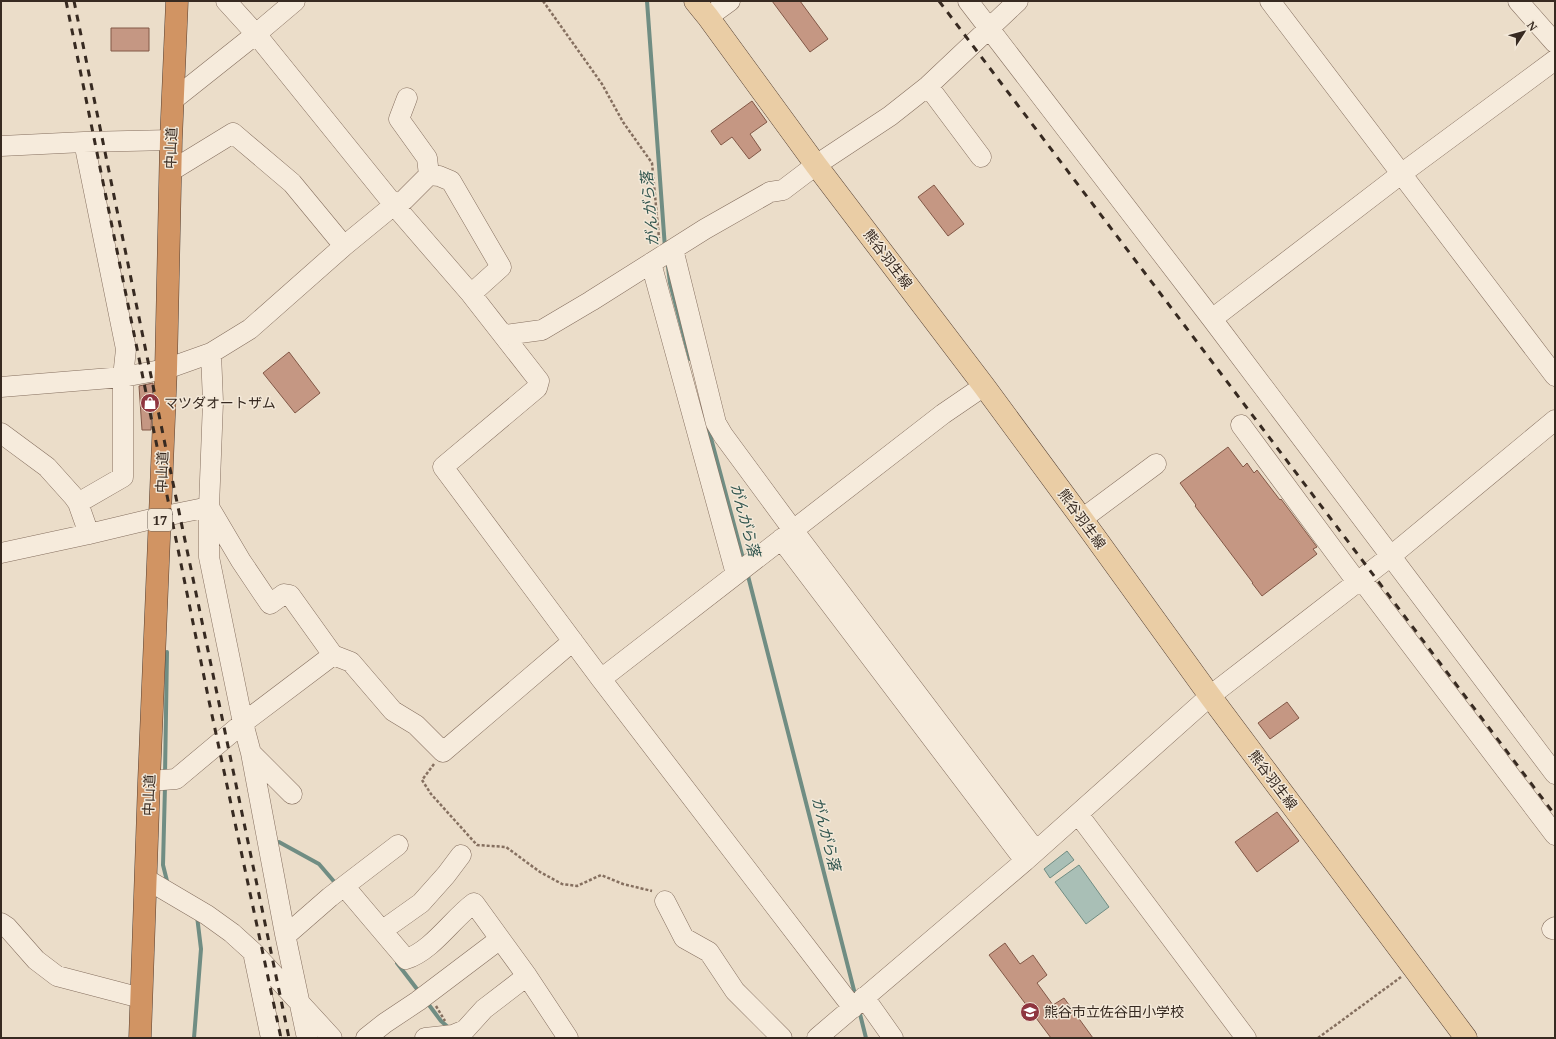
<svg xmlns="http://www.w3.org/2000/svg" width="1556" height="1039" font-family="'Noto Serif','Noto Sans JP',serif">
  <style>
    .water { fill: #a9bfb6; stroke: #708d83 }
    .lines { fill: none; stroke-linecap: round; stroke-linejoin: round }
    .stream { stroke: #708d83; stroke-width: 4 }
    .building { fill: #c59783; stroke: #825847 }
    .minor-casing { stroke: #856f5f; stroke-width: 21 }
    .major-casing { stroke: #543f33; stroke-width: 23 }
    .highway-casing { stroke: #543f33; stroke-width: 23 }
    .path { stroke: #856f5f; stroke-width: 2.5; stroke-dasharray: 3 2; stroke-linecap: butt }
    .minor { stroke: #f6ebdc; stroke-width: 20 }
    .major { stroke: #eacda5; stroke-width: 22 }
    .highway { stroke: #d19463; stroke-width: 22 }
    .rail { stroke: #372a21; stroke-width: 3; stroke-dasharray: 7 7; stroke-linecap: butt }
    .labels { text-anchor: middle; stroke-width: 3; stroke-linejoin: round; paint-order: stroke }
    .shield { fill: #f3e8d8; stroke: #6f6358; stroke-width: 1 }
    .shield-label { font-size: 13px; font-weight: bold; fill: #372a21 }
    .street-label { font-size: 14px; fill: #372a21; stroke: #f3e8d8 }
    .poi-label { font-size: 14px; fill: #372a21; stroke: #f3e8d8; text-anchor: start }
    .water-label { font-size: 15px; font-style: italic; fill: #32564f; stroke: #f3e8d8 }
  </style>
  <rect width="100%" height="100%" fill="#ebddc9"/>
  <path class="water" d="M1067,851L1074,860L1050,878L1044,869Z
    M1079,865L1109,907L1086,924L1055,882Z"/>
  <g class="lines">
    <path class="stream" d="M647,1L665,248
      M668,267L670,283L690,359
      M708,427L744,562
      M747,572L856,998
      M165,775L167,652
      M165,786L163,865L168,885
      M279,842L319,864L337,885
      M397,963L420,993
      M426,1001L441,1021L449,1028
      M859,1010L866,1038
      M194,1038L201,949L197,916"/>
  </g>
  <path class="building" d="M772,1H800L828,39L810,52Z
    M111,28H149V51H111Z
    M752,101L767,122L750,134L761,150L749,159L732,137L721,145L711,131Z
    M934,185L964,224L948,236L918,197Z
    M289,352L320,393L295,413L263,373Z
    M153,383L151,430H142L139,386Z
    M1228,447L1243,467L1247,463L1254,473L1257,470L1280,500L1281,499L1317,547L1313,549L1317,554L1262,596L1252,583H1253L1195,506L1196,505L1180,483Z
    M1287,702L1299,718L1270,739L1258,723Z
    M1277,812L1299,841L1257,872L1235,842Z
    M1005,943L1020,964L1033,955L1047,975L1037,983L1053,1005L1064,998L1093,1038H1051L989,955Z"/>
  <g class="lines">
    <defs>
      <path id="minor" d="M226,1L256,34L394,205L471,294L539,381L537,388L443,467L601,679L853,1008
        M968,1L1212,319L1555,774
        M1270,1L1555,376
        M1518,1L1555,43
        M708,17L730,1
        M928,86L981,157
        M173,100L256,34L295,1
        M1,146L84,142L171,140
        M171,171L233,133L292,183L344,246
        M429,175L439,176L451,181L501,267L471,294
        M673,249L716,423L723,435L793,530L1036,851
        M651,263L736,574
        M1212,319L1401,174L1555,60
        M505,335L542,330L591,301L705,229L770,192L783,190L816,165L890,116L928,86L1018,1
        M211,353L213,402L209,507V557L243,723L251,753L285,934L307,1038
        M1,387L123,377L166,369L211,353L250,329L344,246L394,205L404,200L429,175L427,158L399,119L407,98
        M1241,425L1357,582
        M1,433L47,467L73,496L78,503L89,534
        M78,503L123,477V377L126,349L84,142
        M1082,519L1156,464
        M781,539L1025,861
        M1,553L89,534L160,517L209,507L241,561L270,604L284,594L290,595L333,655
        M1361,579L1555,835
        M601,679L943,414L984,386
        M251,753L292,794
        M149,781L176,779L243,723L333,655L351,662L393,711L416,725L443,752L573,641
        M1078,814L1246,1038
        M146,879L207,915L232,933L253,952L332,1038
        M345,887L406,959C432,951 453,918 474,903L527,976L568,1038
        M665,901L684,938L709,952L735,991L782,1038
        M1,923L7,927L36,960L57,976L141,998
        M1552,929L1555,927
        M383,930L421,903L446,875L461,855
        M285,934L291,931L330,897L398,845
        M253,952L271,1038
        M864,997L893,1038
        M366,1038L385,1023L418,1001L500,939
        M425,1038L453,1035L465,1030L484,1009L527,976
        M817,1038L1025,861L1210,696L1391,556L1555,420"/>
      <path id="major" d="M695,1L708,17L816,165L984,386L1082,519L1210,696L1466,1038"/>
      <path id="highway" d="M140,1038L149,781L166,369L171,140L177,1"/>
    </defs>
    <use href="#minor" class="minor-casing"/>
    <use href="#major" class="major-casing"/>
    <use href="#highway" class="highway-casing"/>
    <path class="path" d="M543,1L602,84L623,122L652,163L659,238
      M434,764L422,780L431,794L477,845L506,847L540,872L562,884L577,886L601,875L623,884L652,891
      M436,1006L445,1021
      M1318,1038L1401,977"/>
    <use href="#minor" class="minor"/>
    <use href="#major" class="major"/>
    <use href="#highway" class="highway"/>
    <path class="rail" d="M66,1L209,701L281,1038
      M74,1L173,483L289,1038
      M939,1L1555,815"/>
  </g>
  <defs>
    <symbol id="shop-disc" viewBox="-11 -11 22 22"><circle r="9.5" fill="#8f353f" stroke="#f3e8d8"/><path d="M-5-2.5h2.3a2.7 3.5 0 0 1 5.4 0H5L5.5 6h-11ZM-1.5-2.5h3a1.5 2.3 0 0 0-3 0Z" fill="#fff"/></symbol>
    <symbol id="school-disc" viewBox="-11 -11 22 22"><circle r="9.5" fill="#8f353f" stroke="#f3e8d8"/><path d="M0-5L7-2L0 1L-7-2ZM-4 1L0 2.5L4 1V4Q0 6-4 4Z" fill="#fff"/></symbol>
  </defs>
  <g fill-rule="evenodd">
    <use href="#shop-disc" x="139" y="392" width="22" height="22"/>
    <use href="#school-disc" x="1019" y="1001" width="22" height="22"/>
  </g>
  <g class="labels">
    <rect class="shield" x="148" y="509" width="24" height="22" rx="3"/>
    <g class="shield-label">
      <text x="160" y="525">17</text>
    </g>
    <g class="street-label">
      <text transform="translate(171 148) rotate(-88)" y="5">中山道</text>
      <text transform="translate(888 259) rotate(53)" y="5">熊谷羽生線</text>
      <text transform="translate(162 472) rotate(-88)" y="5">中山道</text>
      <text transform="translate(1082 519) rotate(54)" y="5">熊谷羽生線</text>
      <text transform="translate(1273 780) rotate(53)" y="5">熊谷羽生線</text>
      <text transform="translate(149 795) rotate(-88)" y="5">中山道</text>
    </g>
    <g class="poi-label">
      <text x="164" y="408">マツダオートザム</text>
      <text x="1044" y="1017">熊谷市立佐谷田小学校</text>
    </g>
    <g class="water-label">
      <text transform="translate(650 209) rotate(-95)" y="5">がんがら落</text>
      <text transform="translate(745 520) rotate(75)" y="5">がんがら落</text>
      <text transform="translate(826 834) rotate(76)" y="5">がんがら落</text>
    </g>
  </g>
  <rect width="1556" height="1039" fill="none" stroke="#372a21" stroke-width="4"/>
  <g transform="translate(1524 32) rotate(54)" stroke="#f3e8d8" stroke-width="3" paint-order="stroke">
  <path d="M0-3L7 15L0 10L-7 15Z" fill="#372a21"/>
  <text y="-6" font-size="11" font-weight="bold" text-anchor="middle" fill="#372a21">N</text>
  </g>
</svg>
